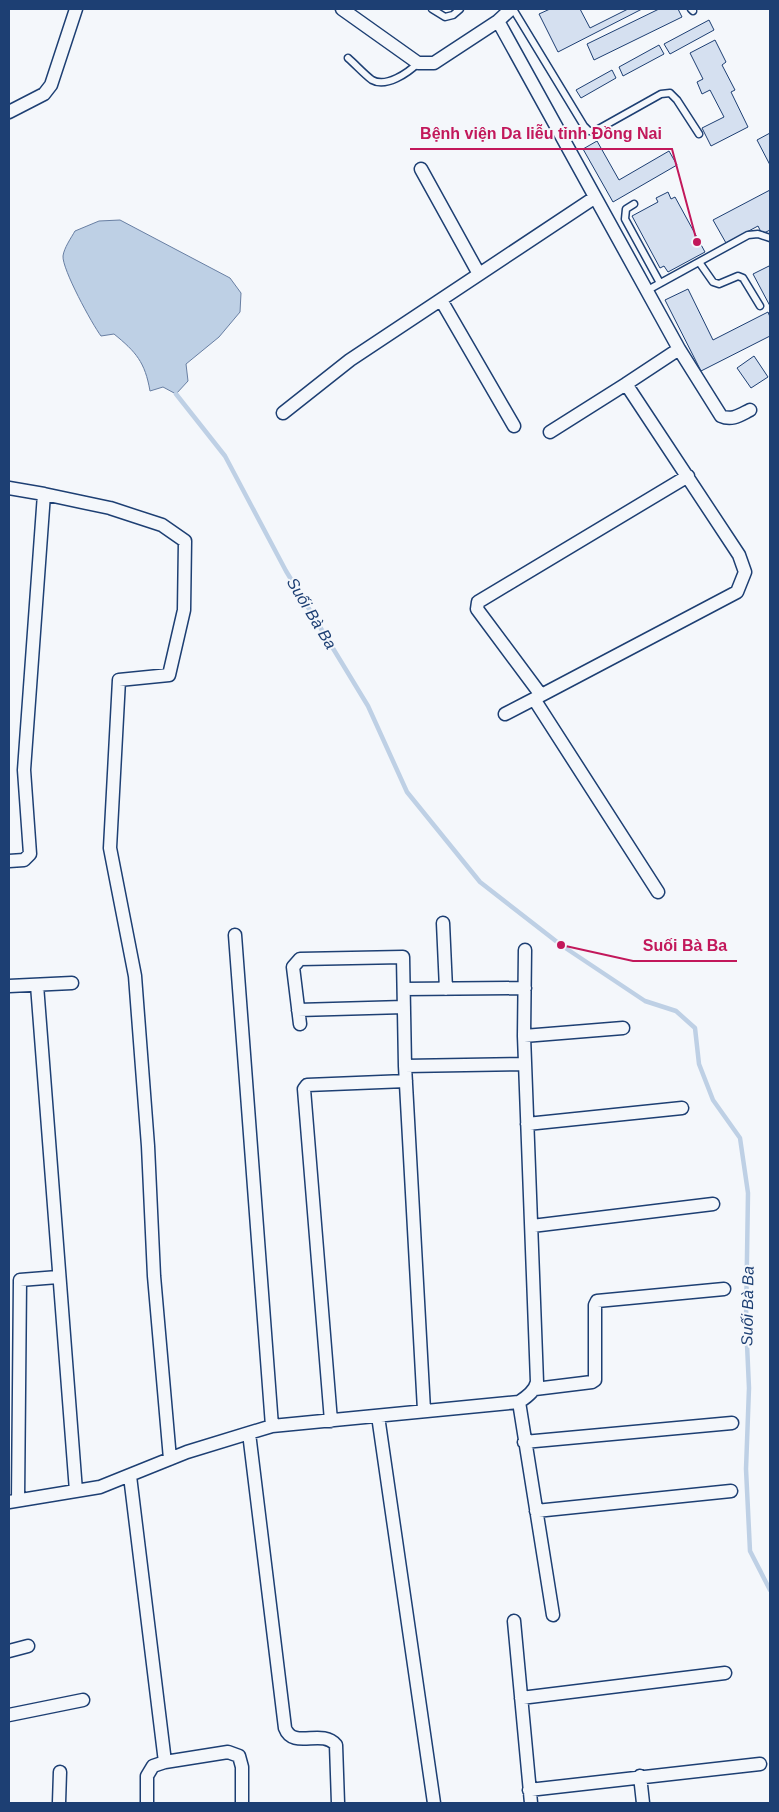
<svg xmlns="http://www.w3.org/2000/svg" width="779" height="1812" font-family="Arial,sans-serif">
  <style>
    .water { fill: #bed0e5; stroke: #687fa3 }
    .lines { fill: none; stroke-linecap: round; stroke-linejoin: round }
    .stream { stroke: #bed0e5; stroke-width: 4.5 }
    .building { fill: #d5e0f0; stroke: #1d3f73 }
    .service-casing { stroke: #1d3f73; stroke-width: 9 }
    .minor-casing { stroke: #1d3f73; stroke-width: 15 }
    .service { stroke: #f4f7fb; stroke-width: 6 }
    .minor { stroke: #f4f7fb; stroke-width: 12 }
    .labels { text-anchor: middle; stroke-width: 4; stroke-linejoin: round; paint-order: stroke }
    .water-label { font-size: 16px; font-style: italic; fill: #1d3f73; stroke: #f4f7fb }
    .leader { fill: none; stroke: #c2185b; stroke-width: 2 }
    .callout-dot { fill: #c2185b; stroke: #f4f7fb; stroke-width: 2 }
    .callout-label { font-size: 16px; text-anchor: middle; font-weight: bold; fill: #c2185b; stroke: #f4f7fb; stroke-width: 4; stroke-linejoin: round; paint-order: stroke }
  </style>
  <rect width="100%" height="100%" fill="#f4f7fb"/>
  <path class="water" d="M120,220L230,278L241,293L240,312L219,337L186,364L188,381L176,394L163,387L150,391C145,362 136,352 114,334L101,336C92,324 62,269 63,256C64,248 71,238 75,231L99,221Z"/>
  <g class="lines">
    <path class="stream" d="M176,394L225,456L286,571L368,706L407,792L480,882L561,945L645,1001L676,1011L695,1028L699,1064L713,1100L740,1138L748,1193L746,1322L749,1388L746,1469L750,1551L770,1590"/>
  </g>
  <path class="building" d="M550,9H580L590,28L628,9H642L558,52L539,14Z
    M659,9H678L682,17L594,60L587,44Z
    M709,20L714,30L670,54L664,44Z
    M715,40L726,62L722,65L735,90L731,92L748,127L711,146L702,128L724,117L710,90L702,94L697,82L703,79L690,53Z
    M659,45L664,54L623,76L619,67Z
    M612,70L616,78L581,98L576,90Z
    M770,133V165L757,140Z
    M597,141L619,180L669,151L677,165L613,202L583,149Z
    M770,190V230L762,234L758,226L726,243L713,220Z
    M668,192L671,199L675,197L705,252L668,272L664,266L660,268L632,216L658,202L656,198Z
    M769,266L770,269V306L753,274Z
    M688,289L713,340L768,312L770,317V336L701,371L665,300Z
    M754,356L768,377L751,388L737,368Z"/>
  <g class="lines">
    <defs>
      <path id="service" d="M432,9L445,17L453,15L460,9
        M513,9L584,126L589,131H595L661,94L670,93L677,100L699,134
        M691,9L693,11
        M348,58C356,65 364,74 372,80C386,88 408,73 418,63
        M634,204L626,209L625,219L660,283
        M699,262L713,282L719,284L738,276L743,278L760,306
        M646,291L748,235L758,234L770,238"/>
      <path id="minor" d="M342,9L418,63H434L498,21L511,9
        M498,21L679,349L626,384L739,555L745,572L737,592L534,699L658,892
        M9,112L44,94L51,85L76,9
        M421,169L479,274
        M441,300L514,426
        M679,349L721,416C732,421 740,415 750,410
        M283,413L350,360L594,198
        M550,432L626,384
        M9,488L44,494L24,770L30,854L24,860L9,861
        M44,494L110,508L162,525L185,541L184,610L169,675L119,680L110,848L135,976L148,1146L154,1276L170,1459
        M541,695L477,609L478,602L688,476
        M505,714L534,699
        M443,923L446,989
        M235,935L272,1426
        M37,985L76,1491
        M9,986L72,983
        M404,989L525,988
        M298,1010L404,1007
        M300,1024L293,967L300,959L403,957L405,1066L424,1410
        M524,1036L525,950
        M405,1066L525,1064
        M527,1124L682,1108
        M532,1226L713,1204
        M535,1389L592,1382L595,1380V1305L597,1301L724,1289
        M519,1402L553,1615
        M378,1416L434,1803
        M331,1421L304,1089L307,1085L406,1081
        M249,1433L285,1728C293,1750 322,1728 336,1745L338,1803
        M524,1442L732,1423
        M130,1476L165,1762
        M18,1500L20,1280L58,1277
        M9,1502L100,1487L187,1452L272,1426L519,1402C527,1397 535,1391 537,1382L524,1036L623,1028
        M536,1511L731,1491
        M514,1621L531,1803
        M9,1651L28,1646
        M521,1698L725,1673
        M9,1715L83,1700
        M640,1776L643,1803
        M529,1790L760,1764
        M59,1803L60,1772
        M147,1803V1776L153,1766L165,1762L228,1752L239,1756L242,1767V1803"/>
    </defs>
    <use href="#service" class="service-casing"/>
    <use href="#minor" class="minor-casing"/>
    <use href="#service" class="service"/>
    <use href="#minor" class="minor"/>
  </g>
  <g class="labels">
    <g class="water-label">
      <text transform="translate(312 613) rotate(59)" y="6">Suối Bà Ba</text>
      <text transform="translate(747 1306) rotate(-89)" y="6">Suối Bà Ba</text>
    </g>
  </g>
  <path class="leader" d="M697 242L672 149H410M561 945L633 961H737"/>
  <g class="callout-dot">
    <circle cx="697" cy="242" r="5"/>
    <circle cx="561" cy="945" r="5"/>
  </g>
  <g class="callout-label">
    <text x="541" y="139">Bệnh viện Da liễu tỉnh Đồng Nai</text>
    <text x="685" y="951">Suối Bà Ba</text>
  </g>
  <rect width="779" height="1812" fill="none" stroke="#1d3f73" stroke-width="20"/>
</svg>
